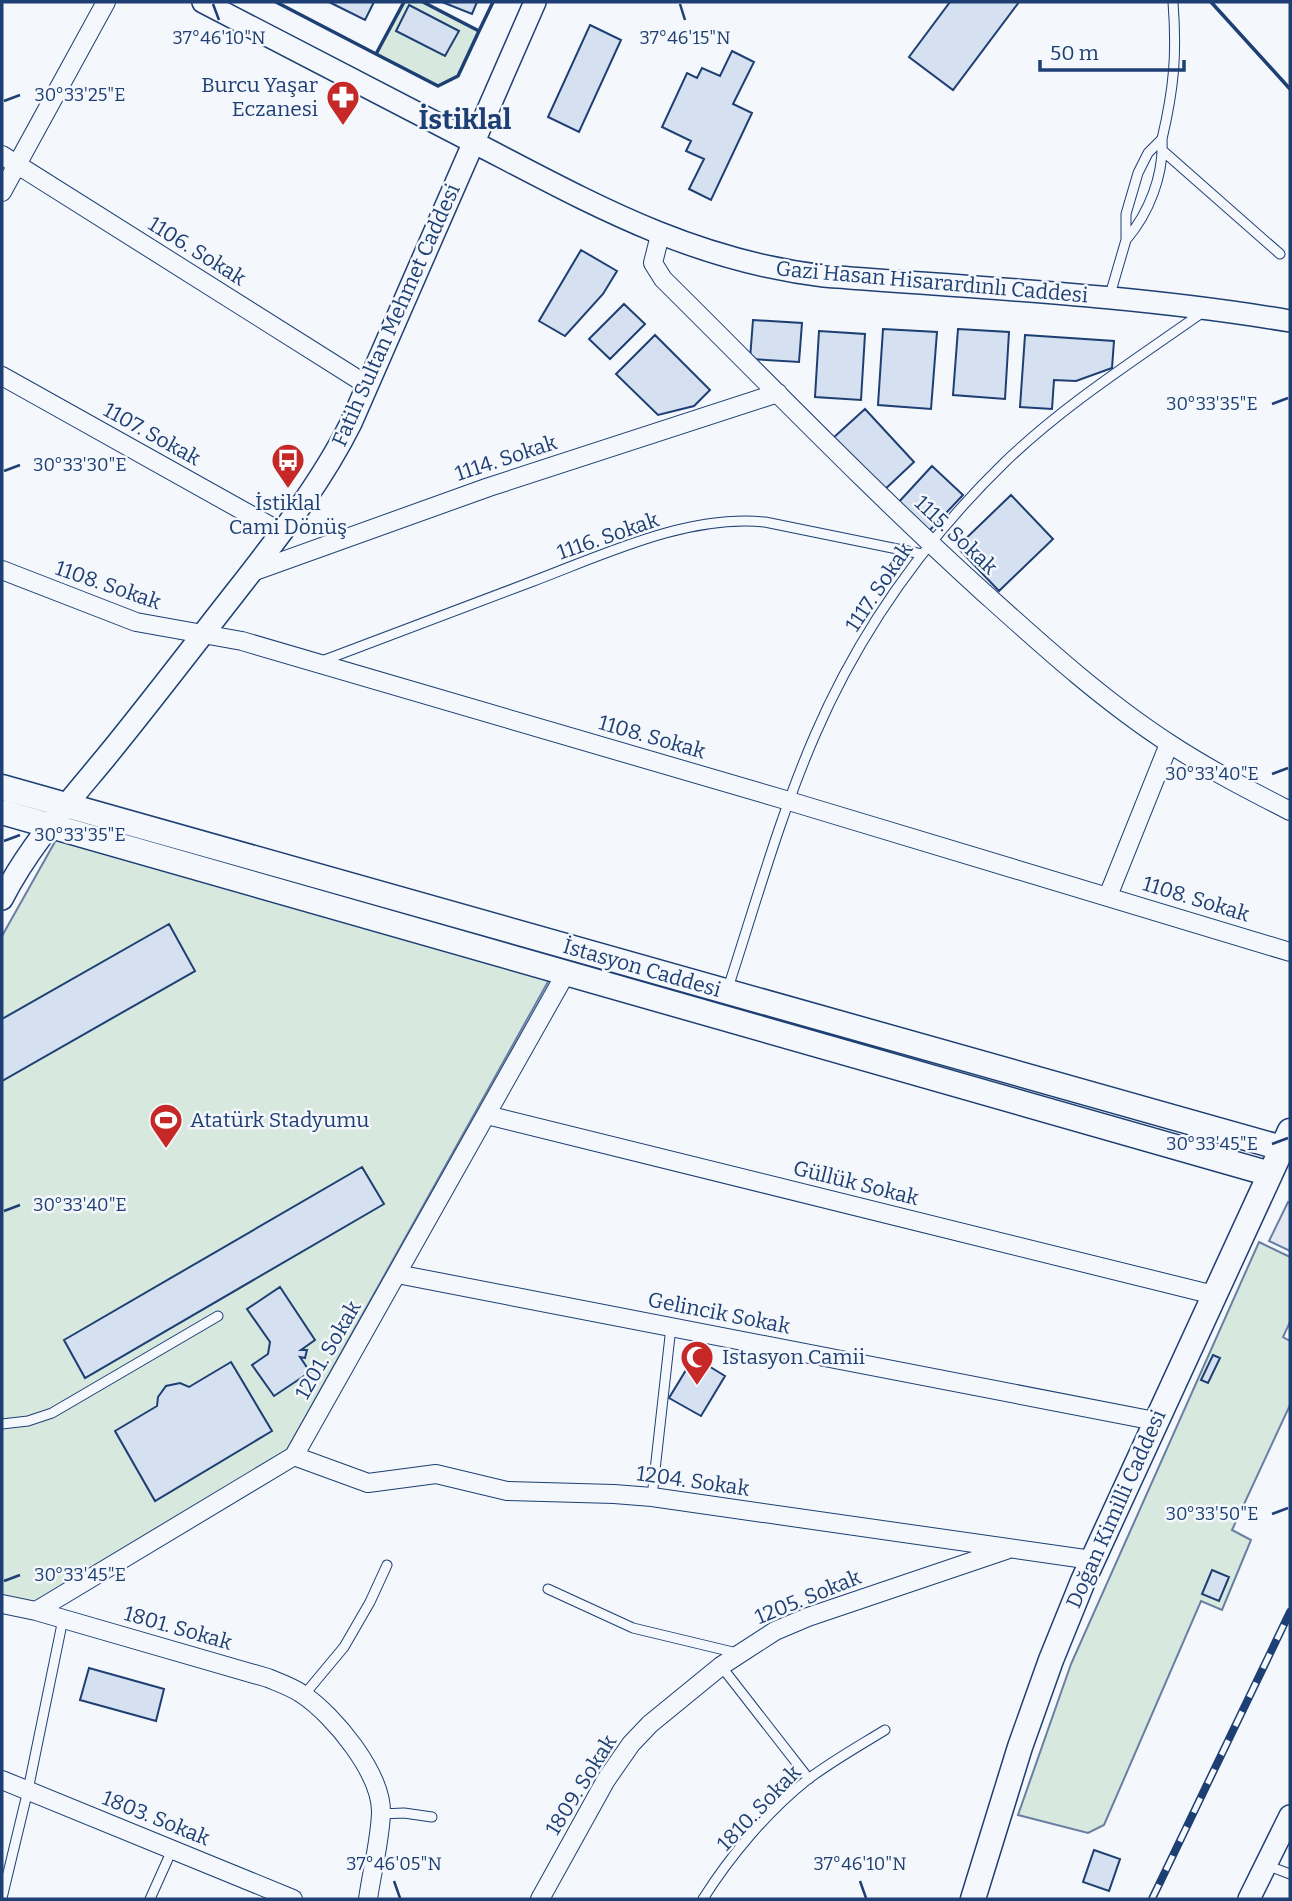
<svg xmlns="http://www.w3.org/2000/svg" width="1292" height="1901" font-family="Bitter,serif">
  <style>
    .green { fill: #d7e8df; stroke: #687fa3; stroke-width: 2 }
    .parking { fill: #e3e8f0; stroke: #687fa3; stroke-width: 2 }
    .building { fill: #d5e0f0; stroke: #1d3f73; stroke-width: 2 }
    .lines { fill: none; stroke-linecap: round; stroke-linejoin: round }
    .service-casing { stroke: #1d3f73; stroke-width: 11 }
    .minor-casing { stroke: #1d3f73; stroke-width: 20 }
    .tertiary-casing { stroke: #1d3f73; stroke-width: 24 }
    .secondary-casing { stroke: #1d3f73; stroke-width: 27 }
    .service { stroke: #f4f7fb; stroke-width: 9 }
    .minor { stroke: #f4f7fb; stroke-width: 18 }
    .tertiary { stroke: #f4f7fb; stroke-width: 21 }
    .secondary { stroke: #f4f7fb; stroke-width: 24 }
    .rail-casing { stroke: #1d3f73; stroke-width: 8 }
    .rail { stroke: #f4f7fb; stroke-width: 5; stroke-dasharray: 16; stroke-linecap: butt }
    .wall { stroke: #1d3f73; stroke-width: 3.5 }
    .ticks { fill: none; stroke: #1d3f73; stroke-width: 2.5 }
    .labels { text-anchor: middle; stroke-width: 5; stroke-linejoin: round; paint-order: stroke }
    .poi-label { font-size: 21px; fill: #1d3f73; stroke: #f4f7fb; text-anchor: start }
    .street-label { font-size: 21px; fill: #1d3f73; stroke: #f4f7fb }
    .district-label { font-size: 28px; font-weight: bold; fill: #1d3f73; stroke: #f4f7fb }
    .ticks-label { font-size: 18px; text-anchor: middle; fill: #1d3f73; stroke: #f4f7fb; stroke-width: 5; stroke-linejoin: round; paint-order: stroke }
  </style>
  <rect width="100%" height="100%" fill="#f4f7fb"/>
  <path class="green" d="M404,2H423L479,31L458,76L438,86L376,54Z
    M56,840L549,980L287,1450L37,1604L2,1596V936Z
    M1259,1242L1290,1257V1322L1283,1337L1290,1341V1405L1232,1530L1251,1540L1222,1610L1201,1601L1104,1825L1088,1833L1018,1815L1071,1664Z"/>
  <path class="parking" d="M1288,1202L1290,1203V1251L1269,1241Z"/>
  <path class="building" d="M329,2H374L365,20Z
    M442,2H477L472,14Z
    M950,2H1019L953,90L909,57Z
    M409,5L459,31L445,56L396,31Z
    M590,25L621,40L579,132L548,117Z
    M732,51L754,62L733,104L752,113L711,200L689,189L704,159L686,151L691,141L662,127L687,73L697,78L702,68L720,76Z
    M581,250L617,271L603,294L565,336L539,321Z
    M624,304L645,324L610,359L589,339Z
    M753,320L802,323L799,362L750,359Z
    M883,329L937,332L931,409L878,405Z
    M958,329L1009,332L1005,399L953,395Z
    M819,331L865,334L861,400L815,397Z
    M655,335L710,390L694,406L658,415L616,374Z
    M1025,335L1114,341L1112,368L1076,381L1054,380L1052,409L1020,407Z
    M865,409L914,462L881,493L832,439Z
    M932,466L963,495L928,532L897,504Z
    M1011,495L1053,539L999,591L957,547Z
    M169,924L195,971L2,1081V1019Z
    M362,1167L384,1204L85,1378L64,1340Z
    M280,1287L315,1340L301,1350H307L305,1358L300,1357L310,1372L274,1396L252,1365L268,1354L270,1342L247,1309Z
    M1213,1355L1220,1358L1208,1383L1201,1380Z
    M694,1357L725,1376L701,1416L669,1398Z
    M231,1362L272,1431L155,1501L115,1431L157,1406L158,1397L166,1386L180,1383L189,1387Z
    M1212,1570L1229,1577L1219,1601L1202,1594Z
    M89,1668L164,1689L156,1721L80,1700Z
    M1094,1850L1120,1859L1109,1891L1083,1882Z"/>
  <g class="lines">
    <defs>
      <path id="service" d="M1162,139C1174,88 1177,54 1173,2
        M1163,151L1280,254
        M1109,298L1126,240V214L1138,173L1148,153L1162,139C1164,175 1149,213 1126,240
        M322,661C391,635 461,609 531,582C603,555 687,514 765,522L922,554
        M727,991C755,906 779,818 815,735C859,633 924,541 1004,463C1064,405 1135,360 1203,312
        M2,1424L28,1421L52,1413L218,1316
        M652,1497L671,1327
        M548,1589L633,1628L737,1653
        M721,1666L809,1779
        M304,1695L344,1647L370,1602L387,1565
        M381,1814L404,1813L432,1817
        M1266,1865L1290,1874
        M2,1898L28,1790L63,1619
        M150,1899L172,1850
        M703,1899C730,1856 767,1812 807,1780C832,1761 859,1746 885,1730"/>
      <path id="minor" d="M2,155L367,385
        M2,192L106,2
        M660,235L653,263L663,279C768,383 871,490 981,590C1041,644 1102,700 1170,744C1208,769 1249,790 1290,811
        M2,376L281,532
        M2,570L136,622L242,641L789,801L1290,952
        M252,572L489,487L778,393
        M1108,896L1169,744
        M487,1115L1214,1295
        M397,1274L1155,1421
        M294,1456L368,1483L436,1474L507,1491L614,1494L652,1497L1092,1560
        M2,1604L36,1611L294,1456L566,973
        M36,1611L268,1678C280,1683 292,1687 302,1694C334,1715 382,1774 381,1813C380,1841 372,1871 368,1899
        M2,1780L293,1899
        M540,1899L606,1780L631,1744L650,1724L721,1666L775,1631L808,1617L1006,1550"/>
      <path id="tertiary" d="M203,2C292,48 381,95 471,141C589,202 689,260 824,276C980,288 1136,295 1290,321
        M2,899C29,846 68,803 106,757C146,708 185,657 224,607C270,548 318,489 351,423L535,2
        M1249,1899L1290,1816"/>
      <path id="secondary" d="M2,787L1282,1148
        M2,812L1270,1174
        M973,1899L1020,1747L1051,1660L1083,1581L1290,1131"/>
    </defs>
    <use href="#service" class="service-casing"/>
    <use href="#minor" class="minor-casing"/>
    <use href="#tertiary" class="tertiary-casing"/>
    <use href="#secondary" class="secondary-casing"/>
    <use href="#service" class="service"/>
    <use href="#minor" class="minor"/>
    <use href="#tertiary" class="tertiary"/>
    <use href="#secondary" class="secondary"/>
    <defs>
      <path id="rail" d="M1152,1899L1290,1612"/>
    </defs>
    <use href="#rail" class="rail-casing"/>
    <use href="#rail" class="rail"/>
    <path class="wall" d="M276,2L376,54L404,2
      M423,2L479,31L493,2
      M1211,2L1290,89
      M376,54L438,86L458,76L479,31"/>
  </g>
  <path class="ticks" d="M213,4L219,20M680,4L685,20M4,101L20,95M1272,404L1288,398M4,471L20,465M1272,774L1288,768M4,841L20,835M1272,1144L1288,1138M4,1211L20,1205M1272,1514L1288,1508M4,1581L20,1575M394,1881L400,1898M860,1881L866,1898"/>
  <defs>
    <symbol id="pharmacy-pin" viewBox="-11 -11 22 30"><path d="M0 17L-7.5 6A9.5 9.5 0 1 1 7.5 6Z" fill="#c62828" stroke="#f4f7fb"/><path d="M-2-6h4v4h4v4h-4v4h-4v-4h-4v-4h4Z" fill="#fff"/></symbol>
    <symbol id="bus-pin" viewBox="-11 -11 22 30"><path d="M0 17L-7.5 6A9.5 9.5 0 1 1 7.5 6Z" fill="#c62828" stroke="#f4f7fb"/><path d="M-5-6H5V4H4V6H2V4H-2V6H-4V4H-5ZM-3.5-4V0h7V-4ZM-3.5 1.2v1.5H-2V1.2ZM2 1.2v1.5H3.5V1.2Z" fill="#fff"/></symbol>
    <symbol id="stadium-pin" viewBox="-11 -11 22 30"><path d="M0 17L-7.5 6A9.5 9.5 0 1 1 7.5 6Z" fill="#c62828" stroke="#f4f7fb"/><path d="M0-5a6.5 5 0 1 0 0 10a6.5 5 0 1 0 0-10ZM-3.5-1.8h7v3.6h-7Z" fill="#fff"/></symbol>
    <symbol id="mosque-pin" viewBox="-11 -11 22 30"><path d="M0 17L-7.5 6A9.5 9.5 0 1 1 7.5 6Z" fill="#c62828" stroke="#f4f7fb"/><path d="M3.5-4.9A6 6 0 1 0 3.5 4.9A5 5 0 1 1 3.5-4.9Z" fill="#fff"/></symbol>
  </defs>
  <g fill-rule="evenodd">
    <use href="#pharmacy-pin" x="324" y="78" width="38" height="52"/>
    <use href="#bus-pin" x="269" y="441" width="38" height="52"/>
    <use href="#stadium-pin" x="147" y="1101" width="38" height="52"/>
    <use href="#mosque-pin" x="678" y="1338" width="38" height="52"/>
  </g>
  <g class="labels">
    <g class="poi-label">
      <text x="318" y="92" text-anchor="end">Burcu Yaşar<tspan x="318" dy="24">Eczanesi</tspan></text>
      <text x="288" y="510" text-anchor="middle">İstiklal<tspan x="288" dy="24">Cami Dönüş</tspan></text>
      <text x="190" y="1127">Atatürk Stadyumu</text>
      <text x="722" y="1364">Istasyon Camii</text>
    </g>
    <g class="street-label">
      <text transform="translate(197 251) rotate(32)" y="7">1106. Sokak</text>
      <text transform="translate(932 282) rotate(5)" y="7">Gazi Hasan Hisarardınlı Caddesi</text>
      <text transform="translate(396 315) rotate(-66)" y="7">Fatih Sultan Mehmet Caddesi</text>
      <text transform="translate(152 434) rotate(29)" y="7">1107. Sokak</text>
      <text transform="translate(506 458) rotate(-18)" y="7">1114. Sokak</text>
      <text transform="translate(956 535) rotate(43)" y="7">1115. Sokak</text>
      <text transform="translate(608 536) rotate(-19)" y="7">1116. Sokak</text>
      <text transform="translate(108 585) rotate(19)" y="7">1108. Sokak</text>
      <text transform="translate(879 587) rotate(-56)" y="7">1117. Sokak</text>
      <text transform="translate(652 737) rotate(16)" y="7">1108. Sokak</text>
      <text transform="translate(1196 899) rotate(17)" y="7">1108. Sokak</text>
      <text transform="translate(642 968) rotate(16)" y="7">İstasyon Caddesi</text>
      <text transform="translate(856 1183) rotate(14)" y="7">Güllük Sokak</text>
      <text transform="translate(719 1313) rotate(11)" y="7">Gelincik Sokak</text>
      <text transform="translate(328 1350) rotate(-60)" y="7">1201. Sokak</text>
      <text transform="translate(693 1481) rotate(8)" y="7">1204. Sokak</text>
      <text transform="translate(1116 1509) rotate(-66)" y="7">Doğan Kimilli Caddesi</text>
      <text transform="translate(808 1597) rotate(-22)" y="7">1205. Sokak</text>
      <text transform="translate(178 1628) rotate(16)" y="7">1801. Sokak</text>
      <text transform="translate(581 1785) rotate(-58)" y="7">1809. Sokak</text>
      <text transform="translate(759 1808) rotate(-46)" y="7">1810. Sokak</text>
      <text transform="translate(156 1818) rotate(22)" y="7">1803. Sokak</text>
    </g>
    <g class="district-label">
      <text x="465" y="129">İstiklal</text>
    </g>
  </g>
  <g class="ticks-label">
    <text x="219" y="44">37°46'10"N</text>
    <text x="685" y="44">37°46'15"N</text>
    <text x="80" y="101">30°33'25"E</text>
    <text x="1212" y="410">30°33'35"E</text>
    <text x="80" y="471">30°33'30"E</text>
    <text x="1212" y="780">30°33'40"E</text>
    <text x="80" y="841">30°33'35"E</text>
    <text x="1212" y="1150">30°33'45"E</text>
    <text x="80" y="1211">30°33'40"E</text>
    <text x="1212" y="1520">30°33'50"E</text>
    <text x="80" y="1581">30°33'45"E</text>
    <text x="394" y="1870">37°46'05"N</text>
    <text x="860" y="1870">37°46'10"N</text>
  </g>
  <rect width="1292" height="1901" fill="none" stroke="#1d3f73" stroke-width="7"/>
  <path d="M1040 60v10h144v-10" fill="none" stroke="#1d3f73" stroke-width="3.5"/>
  <text x="1050" y="60" font-size="21" fill="#1d3f73" stroke="#f4f7fb" stroke-width="5" paint-order="stroke">50 m</text>
</svg>
